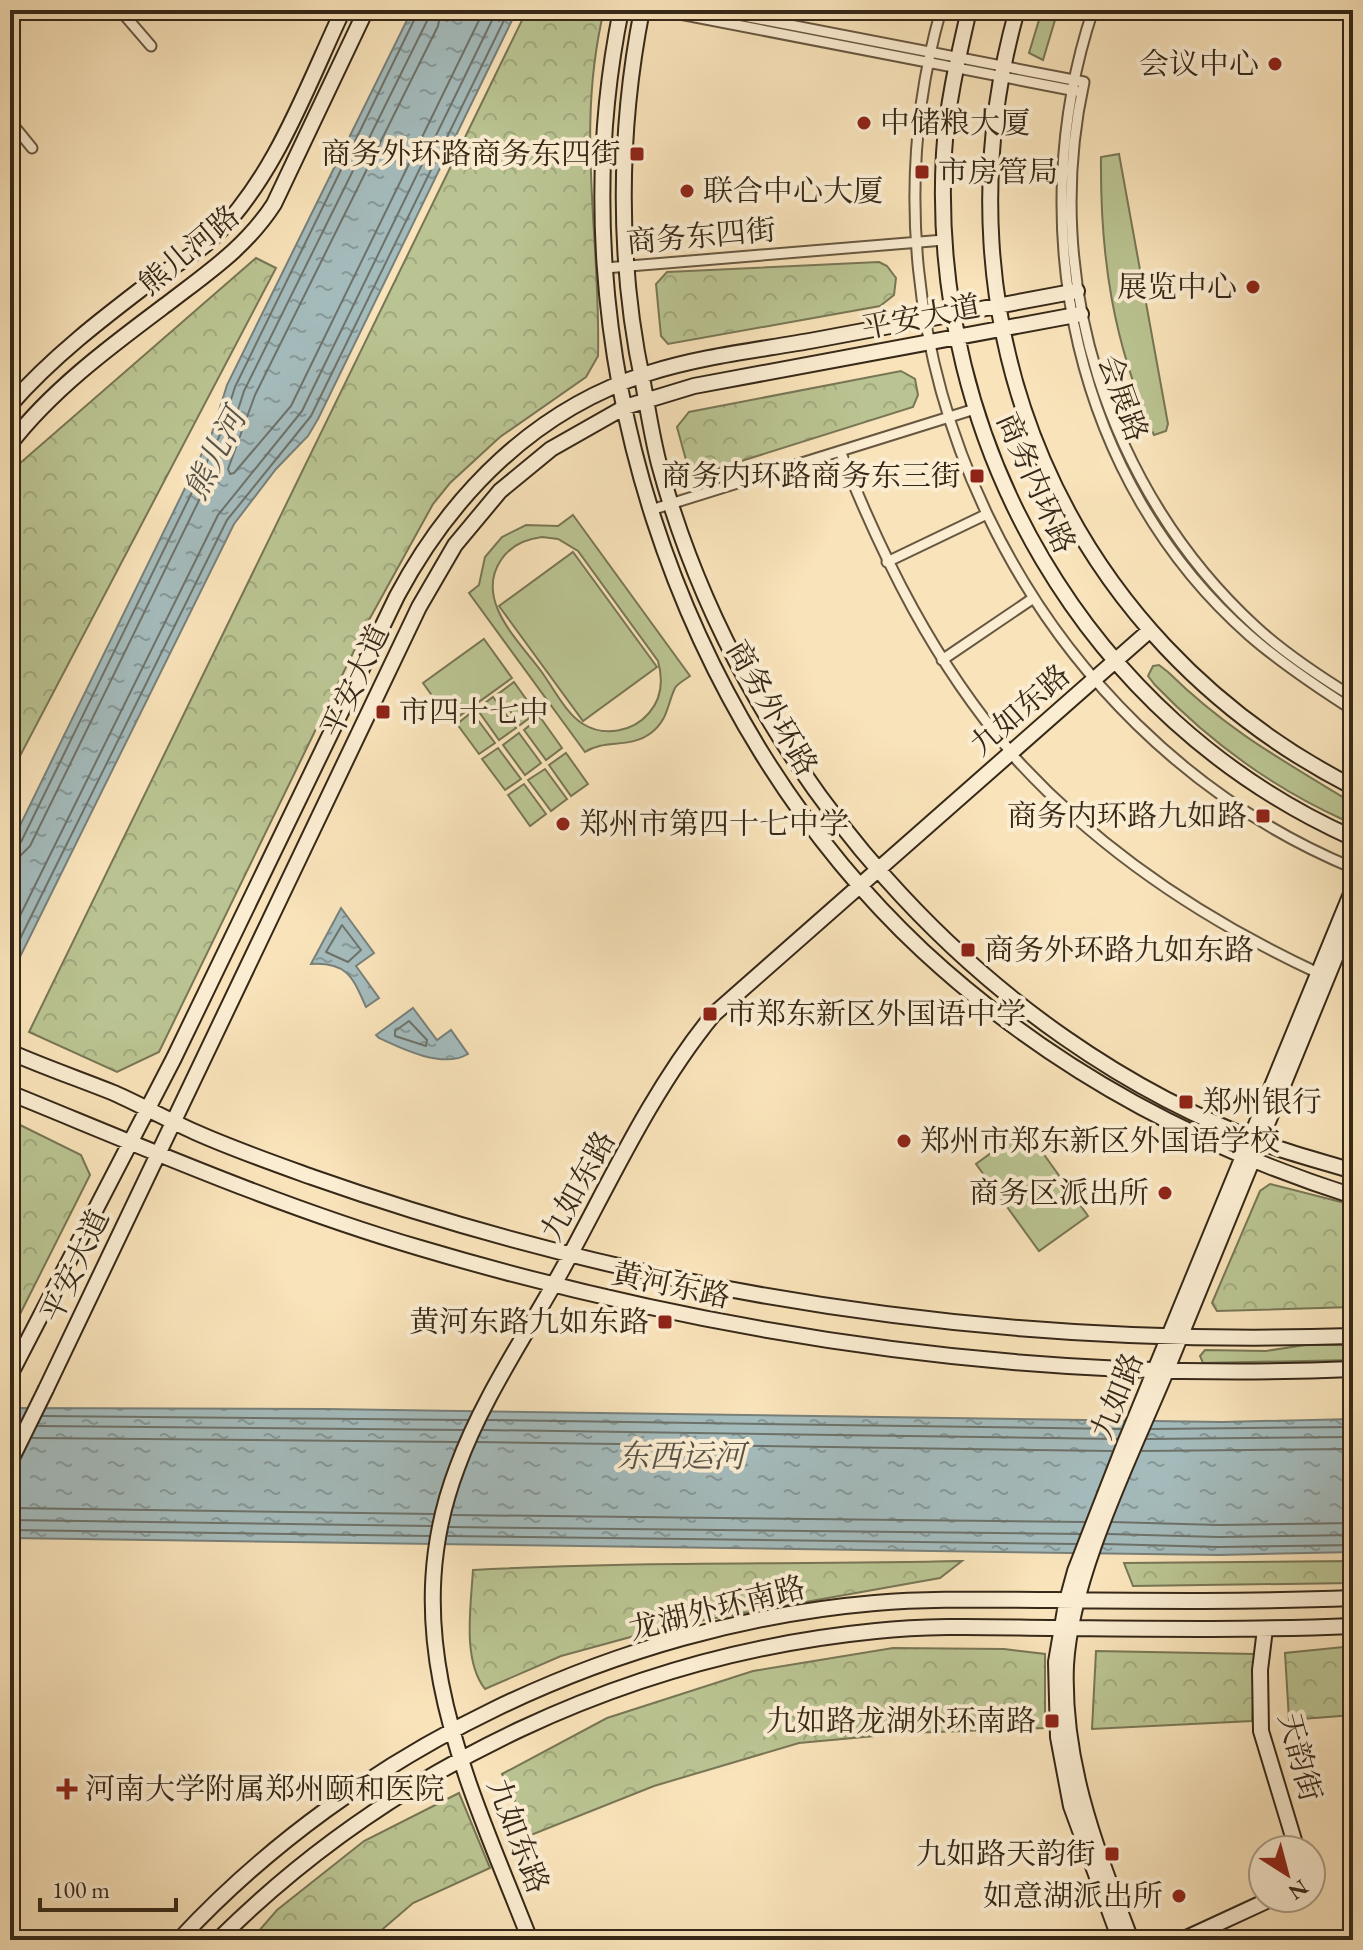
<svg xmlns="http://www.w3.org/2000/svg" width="1363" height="1950" font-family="'EB Garamond','Noto Serif SC',serif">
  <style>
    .grass { fill: #bac492; stroke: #787655; stroke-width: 2; fill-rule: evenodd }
    .park { fill: url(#park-crowns); stroke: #787655; stroke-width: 2 }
    .water { fill: url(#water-ripples); stroke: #78807a; stroke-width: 2 }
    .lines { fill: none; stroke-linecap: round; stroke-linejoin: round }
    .shore { stroke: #6d726a; stroke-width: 2 }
    .street-casing { stroke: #675740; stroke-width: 13 }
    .secondary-casing { stroke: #362818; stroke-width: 18 }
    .street { stroke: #fbedd2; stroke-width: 9 }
    .secondary { stroke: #fbedd2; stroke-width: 14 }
    .secondary-bridge-casing { stroke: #362818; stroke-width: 18; stroke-linecap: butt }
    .secondary-bridge { stroke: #fbedd2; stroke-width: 14 }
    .poi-dot { fill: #8f2418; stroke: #fbedd2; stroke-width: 3 }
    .labels { text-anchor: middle; stroke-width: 8; stroke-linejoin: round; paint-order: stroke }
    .poi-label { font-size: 30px; fill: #362818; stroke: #fbedd2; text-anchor: end }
    .street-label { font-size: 30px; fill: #362818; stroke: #fbedd2 }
    .water-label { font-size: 32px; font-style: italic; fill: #575449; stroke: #fbedd2 }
  </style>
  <defs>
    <pattern id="park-crowns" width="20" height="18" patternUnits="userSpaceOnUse" patternTransform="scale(2)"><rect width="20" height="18" fill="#bac492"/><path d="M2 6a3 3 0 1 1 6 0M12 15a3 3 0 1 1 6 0" fill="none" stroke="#a0a87d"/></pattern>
    <pattern id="water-ripples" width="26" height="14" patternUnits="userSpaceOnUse" patternTransform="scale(2)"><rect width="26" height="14" fill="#a4bbbc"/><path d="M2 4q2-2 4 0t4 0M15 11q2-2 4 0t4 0" fill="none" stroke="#869898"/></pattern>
  </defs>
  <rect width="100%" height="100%" fill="#f9e3ba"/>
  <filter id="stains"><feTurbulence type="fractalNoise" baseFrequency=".0025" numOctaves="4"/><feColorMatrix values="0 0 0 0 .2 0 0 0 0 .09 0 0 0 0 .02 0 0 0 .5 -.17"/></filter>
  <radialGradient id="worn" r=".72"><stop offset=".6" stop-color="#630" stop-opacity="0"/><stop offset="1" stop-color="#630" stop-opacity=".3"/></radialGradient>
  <path class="grass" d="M1042,10H1058L1043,60L1029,53Z
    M1119,154L1168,424L1166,431L1154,435C1113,343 1100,257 1101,157Z
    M573,515L690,676C686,679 677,684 675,688C667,705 668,720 651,733C630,749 604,739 585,752L469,593L479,585L485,557L502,537L526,525L558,526ZM542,537L558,539L578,551L658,661C663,679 662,698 649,713C633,732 604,737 583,724C566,714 553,687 541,671C519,641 474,600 501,560C510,546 526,539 542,537Z
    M573,552L657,667L583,721L499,606Z
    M484,639L512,678L451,722L423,683Z
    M1153,666L1159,665L1168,672C1227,730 1282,760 1351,802L1353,816L1344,820C1273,788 1209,741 1155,685L1148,676Z
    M514,682L536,713L520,725L498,694Z
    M493,697L516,728L499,740L477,709Z
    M472,712L495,743L479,754L457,724Z
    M540,717L562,748L546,760L524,730Z
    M519,733L541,763L525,775L503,745Z
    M498,748L521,779L505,790L482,759Z
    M566,753L588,784L571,796L549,765Z
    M545,769L567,799L551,811L528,780Z
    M524,784L546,814L530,826L508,795Z
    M1025,1128L1088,1216L1039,1251L976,1164Z
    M1305,1345H1353V1360L1203,1363L1200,1356L1205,1350L1266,1351Z"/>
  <path class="park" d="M527,10H604C575,131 601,236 598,356L586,377L500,437L450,483L433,504L369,620L159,1052L117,1072L29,1032Z
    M256,258L276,268L10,775V484L19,464Z
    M879,262L887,266L896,278L894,295L880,306L668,344L661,336L656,284L667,272Z
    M901,371L915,379L918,395L913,407L700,474L689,471L677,427L689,412Z
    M10,1120L81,1155L90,1175L10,1334Z
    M1270,1184L1353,1205V1307L1217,1311L1212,1303L1260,1191Z
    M962,1561L940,1578L671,1626L561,1656L485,1689C462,1660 471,1605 473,1570C636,1561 799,1565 962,1561Z
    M1353,1561V1583L1133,1586L1124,1563Z
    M1353,1646V1715L1289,1720L1285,1653Z
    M893,1648L1004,1649L1045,1654V1728L908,1733L799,1743L654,1786L531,1835L502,1774L607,1718L753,1671Z
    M1096,1651L1255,1654L1252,1721L1092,1729Z
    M459,1793L490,1868L413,1903L370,1940H251L277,1910L364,1841Z"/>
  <path class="water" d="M412,10H517L318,419L308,436L276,469L234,524L10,977V846L212,433L227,385Z
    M341,908L374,953L356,966L379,998L366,1007C353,978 348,962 311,964Z
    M413,1008L437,1040L451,1030L468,1054C443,1069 402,1049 379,1038L376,1035Z
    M10,1408L326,1409L1222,1422L1353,1419V1552L1219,1555L10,1538Z"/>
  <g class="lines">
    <path class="shore" d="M441,10L438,26L255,395L228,469L230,474L234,473L291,406L484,10
      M10,847L21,842L219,437L235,387L419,10
      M10,858L21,855L30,846L228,441L244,391L427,21L429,10
      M342,925L361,950L348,962L326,952Z
      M10,936L218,515L302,411L497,10
      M10,959L227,520L311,416L509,10
      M409,1021L427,1040L426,1046L395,1036V1031Z
      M43,1416L468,1420
      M487,1420L1121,1429
      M38,1426L463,1430
      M1151,1429L1353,1427
      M483,1430L1117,1439
      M32,1438L458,1442
      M1147,1439L1353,1437
      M477,1442L1112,1451
      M1142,1451L1353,1449
      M10,1508L434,1514
      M453,1515L1085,1522
      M10,1520L431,1526
      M1112,1522L1219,1525L1353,1523
      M450,1527L1080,1534
      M10,1530L430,1536
      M1108,1534L1219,1537L1353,1535
      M448,1536L1076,1544
      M1104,1544L1219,1547L1353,1545"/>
    <defs>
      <path id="street" d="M120,10L151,46
        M659,10L1076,91
        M713,10L1084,82C1041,277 1107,490 1255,626C1284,653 1319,676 1353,697
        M941,10C844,351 1026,732 1353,868
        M1093,10C1021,226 1075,482 1249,635C1281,663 1317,687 1353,710
        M10,121L32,148
        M605,268L944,240
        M840,451C884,561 934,662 1011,752
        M651,510L975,409
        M887,562L985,515
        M942,660L1032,599
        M1016,759C1101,852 1204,920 1318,973"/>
      <path id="secondary" d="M621,10C553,343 675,719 923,951C1047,1066 1192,1145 1353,1196
        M642,10C618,131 617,262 643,383C648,410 652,437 659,464C740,765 978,1040 1274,1147C1300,1156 1327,1163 1353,1171
        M969,10C958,58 947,104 944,153C928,443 1087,719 1353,838
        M1017,10C929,323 1062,638 1353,787
        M10,405C52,357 103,318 153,280C172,266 197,254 213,238C276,176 306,88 343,10
        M10,444C53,388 115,343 171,301C210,271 247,246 274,204L366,10
        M10,1052C44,1067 79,1079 114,1093C141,1105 168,1120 195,1132C233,1149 273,1163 312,1177C650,1296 995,1348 1353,1336
        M10,1093C145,1148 280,1207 420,1248C723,1338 1036,1383 1353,1369
        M10,1375L174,1058L397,596C452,493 536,409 649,373C702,356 760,350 815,340C902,324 990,307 1077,291
        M46,1389L419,607L455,545L500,491L551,449L625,407L694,386L1081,314
        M1265,1629L1260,1670L1261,1731L1297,1850
        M179,1940C356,1749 617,1625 875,1603C935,1598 994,1600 1054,1600C1153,1601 1253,1602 1353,1598
        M218,1940C393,1766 630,1655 876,1631C940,1624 1007,1628 1071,1628C1165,1629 1259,1630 1353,1626
        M530,1940C469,1784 393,1637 457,1468C482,1399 526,1335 562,1270C609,1184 651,1091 713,1015L1149,631
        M1120,1940L1071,1806L1058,1737L1056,1662L1066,1604L1075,1571L1125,1443L1353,889
        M1131,1940C1097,1850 1062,1764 1066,1665C1071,1576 1130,1458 1165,1374C1228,1221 1291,1068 1353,914
        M1182,1940L1273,1898"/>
    </defs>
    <use href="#street" class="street-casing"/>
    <use href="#secondary" class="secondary-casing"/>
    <use href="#street" class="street"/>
    <use href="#secondary" class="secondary"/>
    <defs>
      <path id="secondary-bridge" d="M10,1462L46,1389"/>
    </defs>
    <use href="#secondary-bridge" class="secondary-bridge-casing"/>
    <use href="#secondary-bridge" class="secondary-bridge"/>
  </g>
  <g class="poi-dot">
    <circle cx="1275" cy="64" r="8"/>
    <circle cx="864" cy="123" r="8"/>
    <rect x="629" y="146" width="16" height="16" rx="4"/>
    <rect x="914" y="164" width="16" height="16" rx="4"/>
    <circle cx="687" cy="191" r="8"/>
    <circle cx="1253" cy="287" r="8"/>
    <rect x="969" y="468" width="16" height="16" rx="4"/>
    <rect x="375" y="704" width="16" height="16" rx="4"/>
    <rect x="1255" y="808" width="16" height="16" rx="4"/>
    <circle cx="563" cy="824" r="8"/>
    <rect x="960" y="942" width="16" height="16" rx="4"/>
    <rect x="702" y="1006" width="16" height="16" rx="4"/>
    <rect x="1178" y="1094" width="16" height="16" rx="4"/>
    <circle cx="904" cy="1141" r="8"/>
    <circle cx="1165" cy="1193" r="8"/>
    <rect x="657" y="1314" width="16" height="16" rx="4"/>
    <rect x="1044" y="1713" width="16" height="16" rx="4"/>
    <path d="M63 1777h8v8h8v8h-8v8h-8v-8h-8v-8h8z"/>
    <rect x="1104" y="1846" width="16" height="16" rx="4"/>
    <circle cx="1179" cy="1896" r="8"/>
  </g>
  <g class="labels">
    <g class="poi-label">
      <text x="1259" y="74">会议中心</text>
      <text x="880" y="133" text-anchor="start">中储粮大厦</text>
      <text x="621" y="164">商务外环路商务东四街</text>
      <text x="938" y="182" text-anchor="start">市房管局</text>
      <text x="703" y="201" text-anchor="start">联合中心大厦</text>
      <text x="1237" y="297">展览中心</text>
      <text x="961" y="486">商务内环路商务东三街</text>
      <text x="399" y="722" text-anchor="start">市四十七中</text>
      <text x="1247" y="826">商务内环路九如路</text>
      <text x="579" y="834" text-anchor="start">郑州市第四十七中学</text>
      <text x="984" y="960" text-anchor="start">商务外环路九如东路</text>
      <text x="726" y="1024" text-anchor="start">市郑东新区外国语中学</text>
      <text x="1202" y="1112" text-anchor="start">郑州银行</text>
      <text x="920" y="1151" text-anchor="start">郑州市郑东新区外国语学校</text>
      <text x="1149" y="1203">商务区派出所</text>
      <text x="649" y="1332">黄河东路九如东路</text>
      <text x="1036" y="1731">九如路龙湖外环南路</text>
      <text x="85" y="1799" text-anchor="start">河南大学附属郑州颐和医院</text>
      <text x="1096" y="1864">九如路天韵街</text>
      <text x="1163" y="1906">如意湖派出所</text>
    </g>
    <g class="street-label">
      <text transform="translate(701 236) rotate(-5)" y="10">商务东四街</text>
      <text transform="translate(189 250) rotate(-40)" y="10">熊儿河路</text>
      <text transform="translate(921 317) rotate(-11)" y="10">平安大道</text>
      <text transform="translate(1123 398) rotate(70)" y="10">会展路</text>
      <text transform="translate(1036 483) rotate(66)" y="10">商务内环路</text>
      <text transform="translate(355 681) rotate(-65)" y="10">平安大道</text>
      <text transform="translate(772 708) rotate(60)" y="10">商务外环路</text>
      <text transform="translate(1020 710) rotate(-41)" y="10">九如东路</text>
      <text transform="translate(578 1186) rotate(-61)" y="10">九如东路</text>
      <text transform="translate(75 1266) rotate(-65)" y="10">平安大道</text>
      <text transform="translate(671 1285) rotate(12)" y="10">黄河东路</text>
      <text transform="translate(1117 1396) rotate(-68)" y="10">九如路</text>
      <text transform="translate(717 1608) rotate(-14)" y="10">龙湖外环南路</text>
      <text transform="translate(1300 1757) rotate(75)" y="10">天韵街</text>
      <text transform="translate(518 1836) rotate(69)" y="10">九如东路</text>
    </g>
    <g class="water-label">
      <text transform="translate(215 454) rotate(-63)" y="11">熊儿河</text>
      <text x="681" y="1467">东西运河</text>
    </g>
  </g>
  <rect width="1363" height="1950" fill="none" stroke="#f9e3ba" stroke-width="40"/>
  <rect x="12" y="12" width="1339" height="1926" fill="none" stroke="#362818" stroke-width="4"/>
  <rect x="20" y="20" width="1323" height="1910" fill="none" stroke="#362818" stroke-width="2"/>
  <g transform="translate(1287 1874) rotate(144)"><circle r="38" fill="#fbedd2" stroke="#ac9e88" stroke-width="2"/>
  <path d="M0-6L14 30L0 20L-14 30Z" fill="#8f2418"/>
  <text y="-12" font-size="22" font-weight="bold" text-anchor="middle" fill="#362818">N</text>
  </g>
  <path d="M40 1898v12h136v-12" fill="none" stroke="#362818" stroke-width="4"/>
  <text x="52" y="1898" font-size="24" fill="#362818" stroke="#fbedd2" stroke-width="6" paint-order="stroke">100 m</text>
  <rect width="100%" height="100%" filter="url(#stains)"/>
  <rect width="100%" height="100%" fill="url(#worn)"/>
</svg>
